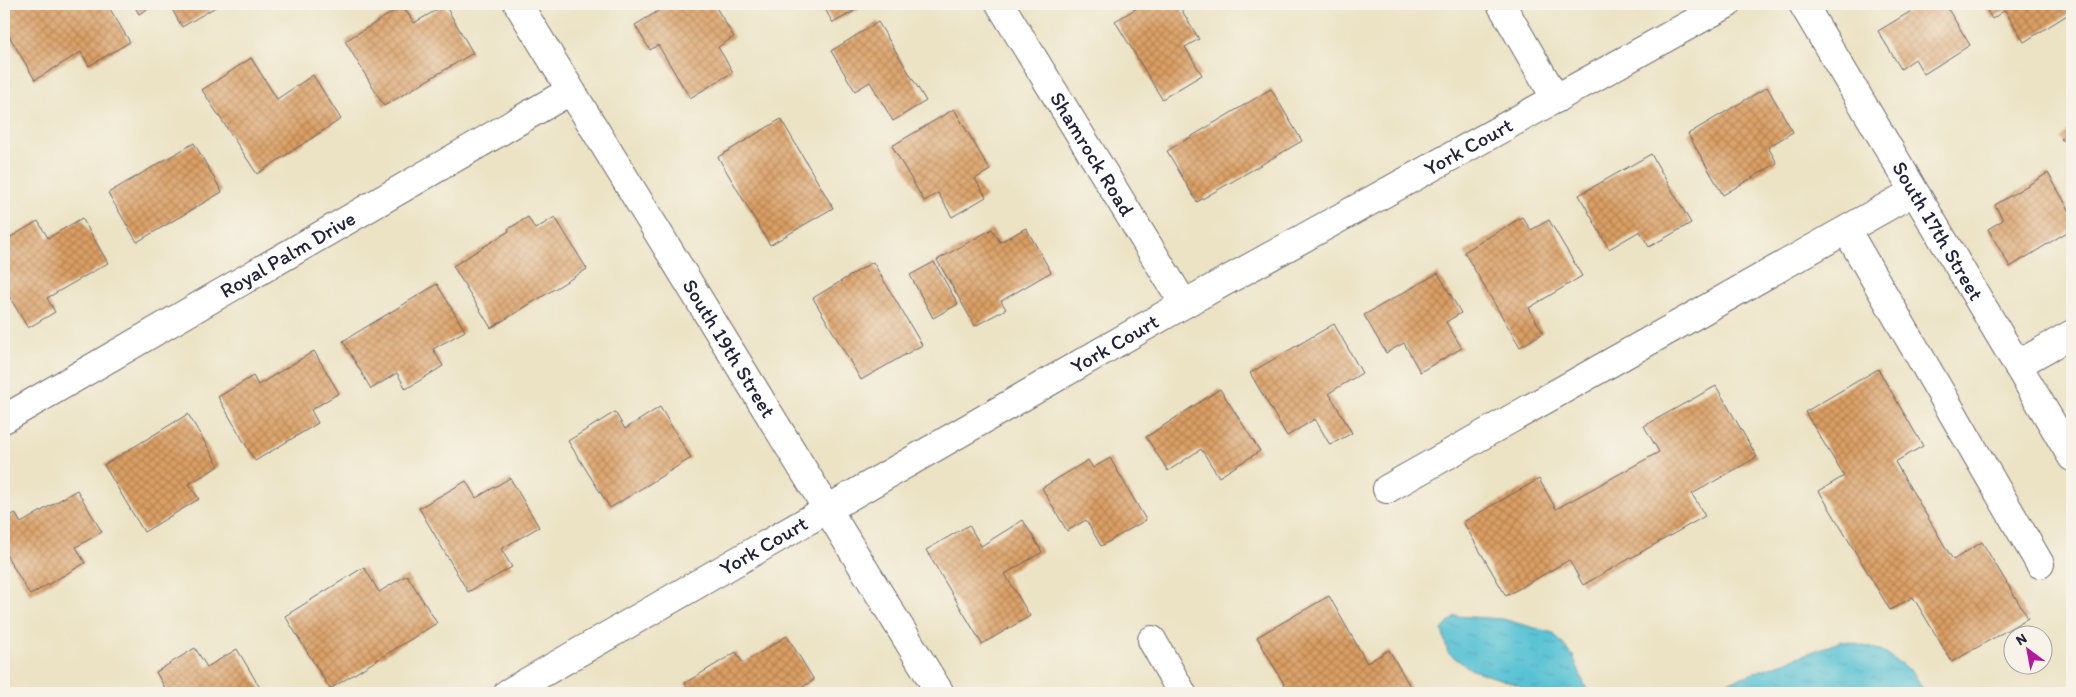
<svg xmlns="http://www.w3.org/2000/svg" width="2076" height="697" font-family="Itim,sans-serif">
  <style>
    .water { fill: url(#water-ripples); stroke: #3d7288 }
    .building { fill: url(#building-cross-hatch) }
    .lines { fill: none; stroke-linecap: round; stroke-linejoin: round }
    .minor-casing { stroke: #69666b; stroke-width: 30 }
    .minor { stroke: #fff; stroke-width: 28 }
    .labels { text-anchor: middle; stroke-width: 4; stroke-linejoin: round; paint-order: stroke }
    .street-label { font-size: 21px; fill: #22223b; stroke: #f7f3e8 }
  </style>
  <defs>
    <pattern id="water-ripples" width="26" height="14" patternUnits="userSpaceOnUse" patternTransform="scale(1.25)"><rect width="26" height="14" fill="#58c2d4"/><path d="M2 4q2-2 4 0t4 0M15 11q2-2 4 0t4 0" fill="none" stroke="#4ca6b7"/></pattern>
    <pattern id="building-cross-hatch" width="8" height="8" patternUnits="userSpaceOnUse" patternTransform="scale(1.25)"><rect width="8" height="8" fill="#db9f63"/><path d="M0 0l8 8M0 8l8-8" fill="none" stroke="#b18153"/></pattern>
  </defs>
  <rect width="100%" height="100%" fill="#f7f3e8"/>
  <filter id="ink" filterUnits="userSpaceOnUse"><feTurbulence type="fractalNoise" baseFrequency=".02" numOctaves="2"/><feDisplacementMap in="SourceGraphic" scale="10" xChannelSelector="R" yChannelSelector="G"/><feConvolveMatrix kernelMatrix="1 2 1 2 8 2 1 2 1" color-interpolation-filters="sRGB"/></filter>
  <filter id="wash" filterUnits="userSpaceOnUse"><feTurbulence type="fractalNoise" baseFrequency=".0096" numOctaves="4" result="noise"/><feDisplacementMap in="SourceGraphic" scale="20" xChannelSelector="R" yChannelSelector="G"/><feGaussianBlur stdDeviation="1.12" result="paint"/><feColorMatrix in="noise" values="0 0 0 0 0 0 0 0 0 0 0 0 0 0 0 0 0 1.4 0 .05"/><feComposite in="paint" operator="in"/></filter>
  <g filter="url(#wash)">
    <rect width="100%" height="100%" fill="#ece3c5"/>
    <path class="water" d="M1455,616L1503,619L1553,633L1573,656L1588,693H1525L1519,685L1472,670L1448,653L1442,630Z
      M1842,641L1880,650L1913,672L1925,693H1698Z"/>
    <g id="blocks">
      <path class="building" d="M4,4H107L130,42L89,66L81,52L35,80L4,27Z
        M133,4H156L139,14Z
        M169,4H218L219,5L182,27Z
        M670,4H714L734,37L718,47L733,72L690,98L658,45L650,50L635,25Z
        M822,4H867L833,23Z
        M1144,4H1178L1199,39L1185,47L1202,75L1162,99L1115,21Z
        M1923,4H1945L1970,45L1924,74L1915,59L1901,69L1878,31Z
        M1983,4H2070L2072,12L2024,42L2005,10L1992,19Z
        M445,5L473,53L384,106L345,41L403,6L414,23Z
        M878,22L926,101L893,121L870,82L855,91L831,51Z
        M251,58L277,99L313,75L341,119L257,174L202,90Z
        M1767,87L1793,132L1768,147L1777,163L1723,195L1688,134Z
        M1271,89L1302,141L1197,202L1167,151Z
        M954,109L990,170L975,179L986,197L952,217L938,193L924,201L892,146Z
        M781,119L833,208L770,245L718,157Z
        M2072,126V148L2061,139Z
        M194,143L222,192L137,242L108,193Z
        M1651,154L1691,223L1649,247L1640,231L1609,249L1579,195Z
        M2048,173L2072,215V229L2010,267L1988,229L2003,220L1995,205Z
        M528,217L535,229L555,217L587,269L491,328L453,266L509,231L508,229Z
        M1522,217L1531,230L1549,220L1582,276L1529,308L1543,333L1520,347L1464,252Z
        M82,218L108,263L47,298L55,312L28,328L4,288V241L38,221L48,238Z
        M1026,228L1051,272L1001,301L1006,309L975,326L937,260L992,229L1000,242Z
        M873,262L922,345L861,380L813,298Z
        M934,262L958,304L933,318L910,275Z
        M1438,273L1461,313L1446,322L1462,348L1420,372L1404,343L1386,353L1364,315Z
        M437,284L465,331L433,349L443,366L406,389L397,373L371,389L343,341Z
        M1334,324L1362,373L1329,393L1352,433L1330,445L1315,419L1287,436L1250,373Z
        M314,351L339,393L311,410L318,423L255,461L218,397L253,376L258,385Z
        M1878,369L1923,446L1895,462L1953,560L1982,542L2028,618L1952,662L1913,597L1890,610L1819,491L1844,476L1805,412Z
        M1716,386L1757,457L1692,494L1705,516L1583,585L1569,560L1506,596L1463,522L1539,479L1556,509L1659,452L1644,426Z
        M1220,389L1260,451L1219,477L1201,449L1168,471L1146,437Z
        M660,407L691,458L610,508L568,441L615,412L625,429Z
        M188,414L219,466L189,484L199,499L144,532L104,465Z
        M1110,458L1146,520L1101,546L1086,520L1067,531L1042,488L1088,460L1093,468Z
        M510,478L539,527L501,549L512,567L468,592L419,508L466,481L476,498Z
        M77,490L102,532L76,547L85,563L30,595L4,551V520L15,513L21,523Z
        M1023,520L1042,552L1005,574L1030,616L982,644L926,550L969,525L981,546Z
        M364,567L379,592L407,575L437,623L330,689L285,616Z
        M1329,596L1367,663L1389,650L1414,693H1289L1257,637Z
        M787,636L814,680L792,693H691L685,683L736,652L743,663Z
        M195,648L207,667L237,649L263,693H161L166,690L156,672Z"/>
    </g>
  </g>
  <g filter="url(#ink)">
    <use href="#blocks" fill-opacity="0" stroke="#69666b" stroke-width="1"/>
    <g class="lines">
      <defs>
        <g id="minor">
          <path id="s1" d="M518,4L940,693"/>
          <path id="s2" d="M1000,4L1184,304"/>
          <path d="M1501,4L1556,99"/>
          <path id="s3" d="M1803,4L2072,457"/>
          <path d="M1847,231L2040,564"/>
          <path d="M2017,365L2072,334"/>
          <path id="s4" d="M4,419L570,91"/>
          <path d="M1387,489L1913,192"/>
          <path d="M1152,640L1182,693"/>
          <path id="s5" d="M508,693L1184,304L1727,4"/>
        </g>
      </defs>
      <use href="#minor" class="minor-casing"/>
      <use href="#minor" class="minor"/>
    </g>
  </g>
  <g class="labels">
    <g class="street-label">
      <text dy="7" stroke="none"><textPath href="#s5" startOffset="1105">York Court</textPath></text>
      <text dy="7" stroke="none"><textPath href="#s2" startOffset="176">Shamrock Road</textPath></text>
      <text dy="7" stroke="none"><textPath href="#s3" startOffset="264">South 17th Street</textPath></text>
      <text dy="7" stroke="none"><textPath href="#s4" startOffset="328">Royal Palm Drive</textPath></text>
      <text dy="7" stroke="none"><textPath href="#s5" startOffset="700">York Court</textPath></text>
      <text dy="7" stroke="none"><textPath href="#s1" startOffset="404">South 19th Street</textPath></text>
      <text dy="7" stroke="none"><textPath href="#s5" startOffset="295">York Court</textPath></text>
    </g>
  </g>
  <rect width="2076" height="697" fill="none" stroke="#f7f3e8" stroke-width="20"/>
  <g transform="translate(2028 650) rotate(328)"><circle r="24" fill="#f7f3e8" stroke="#a29fa3"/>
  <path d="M0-4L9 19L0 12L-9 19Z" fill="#b5179e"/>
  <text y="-8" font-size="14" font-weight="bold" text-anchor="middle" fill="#22223b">N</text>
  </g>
</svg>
